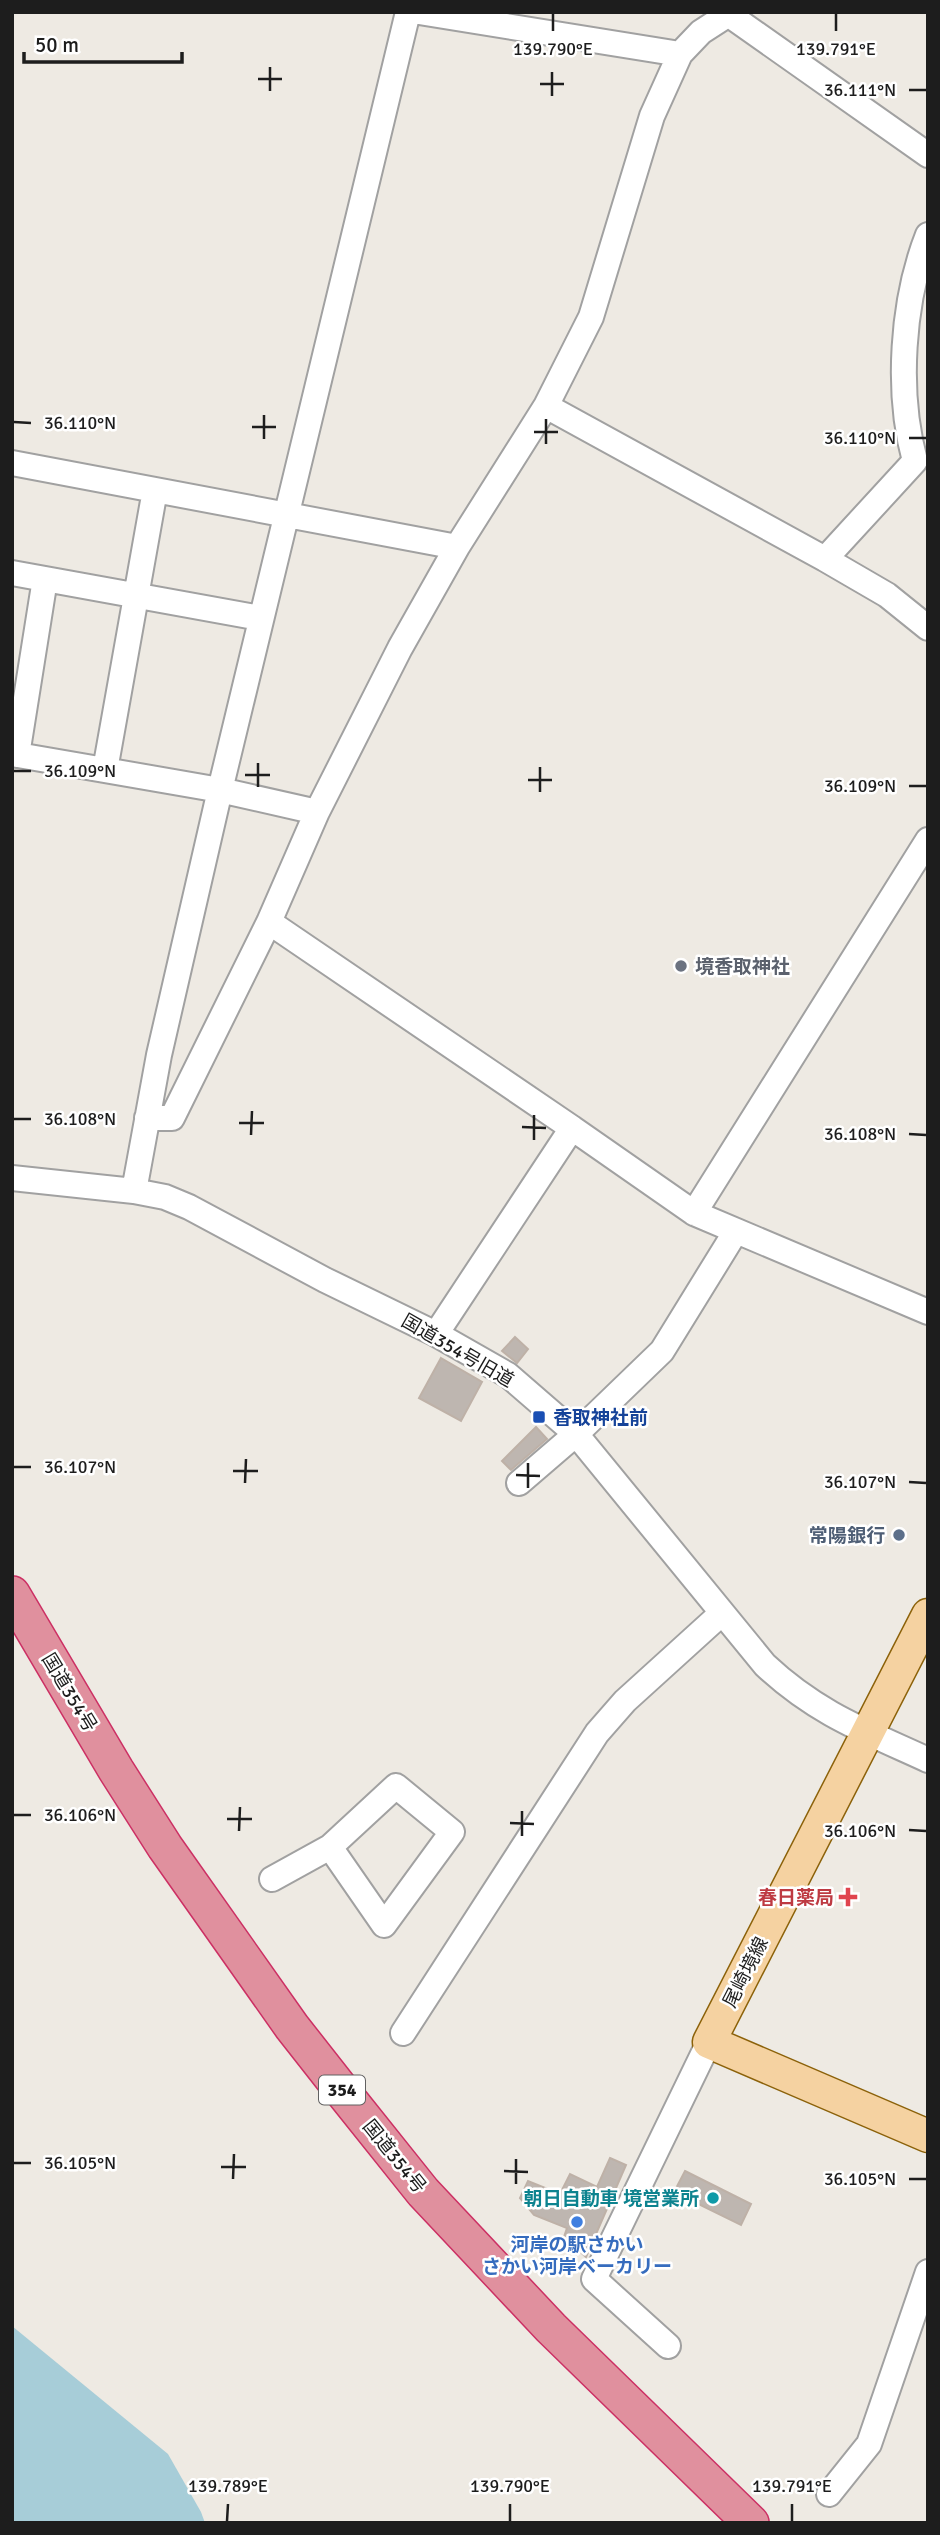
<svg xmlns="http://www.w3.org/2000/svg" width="940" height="2535" font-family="Signika,'Noto Sans JP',sans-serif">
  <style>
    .water { fill: #a7cdd8 }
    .building { fill: #beb6b0; stroke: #beb1a7; stroke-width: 2 }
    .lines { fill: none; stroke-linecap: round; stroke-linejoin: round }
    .minor-casing { stroke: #a1a1a1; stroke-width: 28 }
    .major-casing { stroke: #8c620a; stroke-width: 35 }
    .highway-casing { stroke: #cc3064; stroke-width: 38 }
    .minor { stroke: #fff; stroke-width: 24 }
    .major { stroke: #f5d2a1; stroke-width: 32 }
    .highway { stroke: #e0909e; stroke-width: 35 }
    .ticks { fill: none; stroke: #1d1d1d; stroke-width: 2.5 }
    .worship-dot { fill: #6b7280; stroke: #fff; stroke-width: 2.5 }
    .transit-dot { fill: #1a4fb4; stroke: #fff; stroke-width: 2.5 }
    .service-dot { fill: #5c6f8a; stroke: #fff; stroke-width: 2.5 }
    .health-dot { fill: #e0444e; stroke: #fff; stroke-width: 2.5 }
    .culture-dot { fill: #0f9aa8; stroke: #fff; stroke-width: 2.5 }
    .shop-dot { fill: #3f7fe0; stroke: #fff; stroke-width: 2.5 }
    .labels { text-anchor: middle; stroke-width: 5; stroke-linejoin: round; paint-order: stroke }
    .shield { fill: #fff; stroke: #616161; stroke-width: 2 }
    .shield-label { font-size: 18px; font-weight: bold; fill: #1d1d1d }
    .worship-label { font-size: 19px; font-weight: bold; fill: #5b616d; stroke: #fff; text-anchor: start }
    .street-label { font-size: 19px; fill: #1d1d1d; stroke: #fff }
    .transit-label { font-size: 19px; font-weight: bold; fill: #164399; stroke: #fff; text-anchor: start }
    .service-label { font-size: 19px; font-weight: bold; fill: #4e5e75; stroke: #fff; text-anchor: end }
    .health-label { font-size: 19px; font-weight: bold; fill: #be3a42; stroke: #fff; text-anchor: end }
    .culture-label { font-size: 19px; font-weight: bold; fill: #0d838f; stroke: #fff; text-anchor: end }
    .shop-label { font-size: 19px; font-weight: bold; fill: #366cbe; stroke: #fff }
    .ticks-label { font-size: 18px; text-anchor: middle; fill: #1d1d1d; stroke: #fff; stroke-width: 5; stroke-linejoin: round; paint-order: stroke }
  </style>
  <rect width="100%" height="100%" fill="#eeeae3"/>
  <path class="water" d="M12,2326L168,2454L201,2512L205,2523H12Z"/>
  <path class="building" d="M515,1337L528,1349L517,1363L502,1351Z
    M441,1358L482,1382L461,1421L419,1398Z
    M536,1427L547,1439L511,1470L502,1461Z
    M610,2158L626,2165L586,2257L564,2237L567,2228L534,2215L520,2198L528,2181L560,2194L570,2174L597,2187Z
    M685,2171L751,2204L741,2225L674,2192Z"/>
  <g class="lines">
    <defs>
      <path id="minor" d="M419,12L680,54
        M728,14L928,155
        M546,406L825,559L887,595L928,628
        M12,463L457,547
        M825,559L915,461C896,392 902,301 928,235
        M12,573L260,618
        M12,754L220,790L317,812L400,648L457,547L546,406L591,317L652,116L680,54L701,32L732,12
        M17,755L45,579
        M105,770L155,490
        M269,922L572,1128
        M147,1118H172L269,922L317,812
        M12,1178L134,1191L165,1197L189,1207L325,1280L436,1334L508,1375L576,1434L765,1665C816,1713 865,1731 928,1760
        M134,1191L159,1055L220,790L408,12
        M694,1213L928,840
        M436,1334L572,1128L694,1213L928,1312
        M519,1483L576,1434L662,1351L736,1231
        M272,1879L330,1847L396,1786L452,1832L384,1925L330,1847
        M403,2033L597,1733L625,1701L722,1613
        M668,2346L594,2279L709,2042
        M829,2494L869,2444L928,2272"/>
      <path id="major" d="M928,1615L709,2042L928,2136"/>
      <path id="highway" d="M12,1594L116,1770L165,1847L292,2027L347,2097L423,2192L551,2328L751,2523"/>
    </defs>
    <use href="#minor" class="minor-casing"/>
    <use href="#major" class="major-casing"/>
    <use href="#highway" class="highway-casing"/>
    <use href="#minor" class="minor"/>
    <use href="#major" class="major"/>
    <use href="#highway" class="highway"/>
  </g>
  <path class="ticks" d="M553,31V14M836,31V14M258,79H282M540,84H564M909,90H926M270,91V67M552,96V72M14,422L31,423M252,427H276M534,432H558M909,438H926M264,439V415M546,444V419M14,771H31M245,775H270M528,780H552M909,786H926M258,787V763M540,792V767M14,1119H31M239,1123H264M522,1127L546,1128M909,1134L926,1135M251,1135L252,1111M534,1140V1115M14,1467H31M233,1471H258M516,1475L540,1476M909,1482L926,1483M245,1483L246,1459M528,1488V1463M14,1815H31M227,1819H252M510,1823L534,1824M909,1830L926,1831M239,1831L240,1807M522,1836V1811M14,2163H31M221,2167H246M504,2171L528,2172M233,2179L234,2154M909,2179H926M516,2184V2159M227,2521L228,2504M510,2521V2504M792,2521V2504"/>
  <circle class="worship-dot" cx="681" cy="966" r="7"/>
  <rect class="transit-dot" x="532" y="1410" width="14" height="14" rx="3.5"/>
  <circle class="service-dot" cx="899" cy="1535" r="7"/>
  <path class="health-dot" d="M844.5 1886.5h7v7h7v7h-7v7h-7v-7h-7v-7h7z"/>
  <circle class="culture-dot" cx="713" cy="2198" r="7"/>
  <circle class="shop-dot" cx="577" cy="2222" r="7"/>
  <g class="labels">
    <rect class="shield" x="319" y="2075.5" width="46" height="29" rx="5"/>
    <g class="shield-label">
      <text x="342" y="2096">354</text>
    </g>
    <g class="worship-label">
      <text x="695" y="973">境香取神社</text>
    </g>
    <g class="street-label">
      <text transform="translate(458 1350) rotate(30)" y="7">国道354号旧道</text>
      <text transform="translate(70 1692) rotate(59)" y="7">国道354号</text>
      <text transform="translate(745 1972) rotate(-63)" y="7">尾崎境線</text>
      <text transform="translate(395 2156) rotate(51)" y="7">国道354号</text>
    </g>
    <g class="transit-label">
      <text x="553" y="1424">香取神社前</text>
    </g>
    <g class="service-label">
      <text x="885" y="1542">常陽銀行</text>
    </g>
    <g class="health-label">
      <text x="834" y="1904">春日薬局</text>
    </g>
    <g class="culture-label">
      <text x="699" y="2205">朝日自動車 境営業所</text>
    </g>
    <g class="shop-label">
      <text x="577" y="2251">河岸の駅さかい<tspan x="577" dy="22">さかい河岸ベーカリー</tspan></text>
    </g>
  </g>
  <g class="ticks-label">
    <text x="553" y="55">139.790°E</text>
    <text x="836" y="55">139.791°E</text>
    <text x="860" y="96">36.111°N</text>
    <text x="80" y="429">36.110°N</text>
    <text x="860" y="444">36.110°N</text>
    <text x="80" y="777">36.109°N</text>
    <text x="860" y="792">36.109°N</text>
    <text x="80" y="1125">36.108°N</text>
    <text x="860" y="1140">36.108°N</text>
    <text x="80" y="1473">36.107°N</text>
    <text x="860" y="1488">36.107°N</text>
    <text x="80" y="1821">36.106°N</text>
    <text x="860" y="1837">36.106°N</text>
    <text x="80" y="2169">36.105°N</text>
    <text x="860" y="2185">36.105°N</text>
    <text x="228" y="2492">139.789°E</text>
    <text x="510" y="2492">139.790°E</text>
    <text x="792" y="2492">139.791°E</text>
  </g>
  <rect width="940" height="2535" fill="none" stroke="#1d1d1d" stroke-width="28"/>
  <path d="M24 52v10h158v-10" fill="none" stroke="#1d1d1d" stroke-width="3.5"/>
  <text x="35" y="52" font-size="21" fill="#1d1d1d" stroke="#ffffff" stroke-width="5" paint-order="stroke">50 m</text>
</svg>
